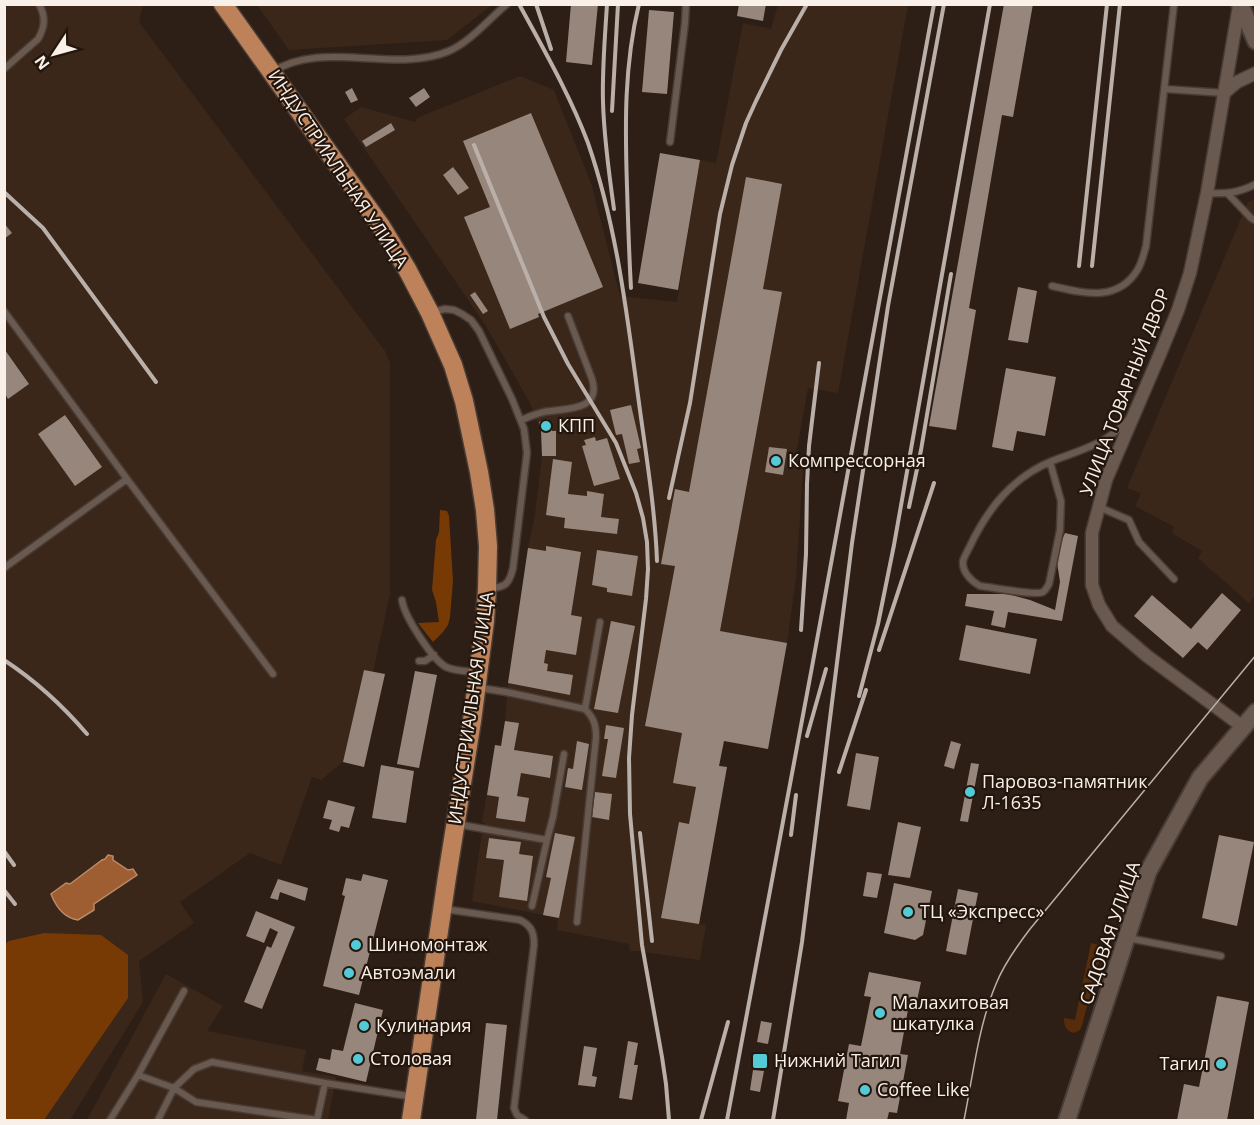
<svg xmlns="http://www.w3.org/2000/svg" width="1260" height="1125" font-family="'Open Sans',sans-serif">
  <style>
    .built { fill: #3a271a }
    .green { fill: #572c0b }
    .forest { fill: #773a04 }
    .water { fill: #9e5e31; stroke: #ba8a68; stroke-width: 1.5 }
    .building { fill: #97867b }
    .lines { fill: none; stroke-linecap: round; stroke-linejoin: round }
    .lane-casing { stroke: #473c36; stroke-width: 9 }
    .street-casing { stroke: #473c36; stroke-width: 15 }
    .secondary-casing { stroke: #473c36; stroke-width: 20 }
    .primary-casing { stroke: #473c36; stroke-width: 21 }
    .lane { stroke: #6a594f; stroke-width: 6 }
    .street { stroke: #6a594f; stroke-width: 12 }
    .secondary { stroke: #6a594f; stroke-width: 16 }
    .primary { stroke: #bd825a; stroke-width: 18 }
    .tram { stroke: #bbb0a9; stroke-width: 1.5 }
    .rail { stroke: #bbb0a9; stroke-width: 4 }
    .poi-dot { fill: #52cbd7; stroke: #23160d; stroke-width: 2 }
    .labels { text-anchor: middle; stroke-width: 4.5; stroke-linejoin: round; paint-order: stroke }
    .street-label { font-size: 18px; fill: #faf0ea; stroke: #23160d }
    .poi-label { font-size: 18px; fill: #faf0ea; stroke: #23160d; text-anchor: start }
  </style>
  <rect width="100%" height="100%" fill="#2d1f16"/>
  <path class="built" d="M5,5H143L139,22L385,351L390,363V594L373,672L364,670L343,762L321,780L312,777L281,865L250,853L180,902L194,923L139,961L143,1002L70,1120H5Z
    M257,5H492L447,40L289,50Z
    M778,5H908L838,393L808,388L796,454L804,456L796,578L787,643L768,749L724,741L719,765L727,767L699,924L706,925L700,960L637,951H630L629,944L557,930L558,918L472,901L482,833H484L485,823L482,822L495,745L501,746L505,721L508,683L528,548L535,514L542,456L541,431L530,403L486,326L344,119L361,107L415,122L417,118L520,76L554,90L592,186L620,296L677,302L700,160L716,163L743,23L771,29Z
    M1255,199L1256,595L1249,603L1198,558L1202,551L1172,533L1174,527L1135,506L1141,493L1127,488L1248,202Z
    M166,974L223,1006L207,1031L306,1050L302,1071L336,1077L328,1120H87Z"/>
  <path class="green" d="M1091,943L1103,946L1082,1025L1080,1030L1074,1033C1066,1031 1064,1026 1064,1018L1075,1020Z"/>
  <path class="forest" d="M440,510L447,511L449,516L453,581L450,617L448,625L443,632L433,642L418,623L439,622L436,602L432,590L436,540L439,532Z
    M44,933L101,935L128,955V998L44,1120H5V944L9,941Z"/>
  <path class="water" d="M108,855L113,856V860L128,870L133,869L137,875L94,904V910L78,920C65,918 56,907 51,894L66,883L70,884L102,860L105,859Z"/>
  <path class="building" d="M571,4H598L592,65L566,62Z
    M739,4H766L763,21L737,16Z
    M1004,4H1033L1013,117L1002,115L969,308L976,310L956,430L929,426Z
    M649,10L674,12L667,94L642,92Z
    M352,88L358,100L351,103L345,92Z
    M424,88L430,97L416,107L409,98Z
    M531,113L603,287L538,314L539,317L510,329L464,217L490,207L463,141Z
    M391,123L395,130L366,147L362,141Z
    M660,153L700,160L678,290L638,283Z
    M453,167L469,188L458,195L443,175Z
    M746,177L782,184L763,289L782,292L720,631L787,643L768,749L724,741L719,766L727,767L699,924L661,918L679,822L689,824L696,787L673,783L682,733L645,726L675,566L661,564L675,489L689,492Z
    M4,223L12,233L4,239Z
    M1018,287L1037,291L1028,343L1008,340Z
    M475,292L488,311L483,314L470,295Z
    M5,350L29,384L8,399L5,394Z
    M1006,368L1056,377L1045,436L1017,431L1013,451L992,447Z
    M631,405L641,448L637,449L640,462L629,464L622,434L616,435L610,410Z
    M65,415L102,467L75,486L38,434Z
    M548,419L552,431H556V456H542L541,431L539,422Z
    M595,437L596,441L607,438L620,479L594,486L582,446L586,445L584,440Z
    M769,447L787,449L783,475L765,472Z
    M553,459L572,462L568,494L587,496V491L604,494L601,517L619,519L617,534L564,528L565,518L546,515Z
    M1065,533L1078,536L1062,621L1008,612L1005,628L991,625L994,611L965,606L967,594H1008L1030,600L1055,610L1060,582L1057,562L1059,547Z
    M546,546L581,552L571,615L582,617L576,655L546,650L544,663L548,664L547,671L573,675L570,695L508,683L528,548L546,551Z
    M597,550L638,556L632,596L607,592V588L592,585Z
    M1222,593L1241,610L1207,650L1198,642L1183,658L1134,616L1152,595L1191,629Z
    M611,621L635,626L618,713L594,709Z
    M966,625L1037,639L1030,674L959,660Z
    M364,670L385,674L364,767L343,762Z
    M415,671L437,675L419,768L397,764Z
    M505,721L519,723L514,750L553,756L550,778L521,773L517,796L529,798L525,822L496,818L499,797L487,795L495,745L501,746Z
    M606,725L624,728L616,778L602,776L608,739H604Z
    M577,741L589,744L582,790L565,787L568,768L573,769Z
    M951,741L961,744L954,769L944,766Z
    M856,753L879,757L870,810L847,806Z
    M971,763L979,764L968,822L960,821Z
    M381,765L414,771L406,823L372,818Z
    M595,792L612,794L609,820L592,817Z
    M328,800L355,807L349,828L341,826L339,832L329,829L332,820L323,818Z
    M898,822L921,827L910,878L888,875Z
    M555,833L575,837L559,918L543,915L551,878L546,877Z
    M1219,835L1254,842L1237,926L1202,918Z
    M489,838L521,842L519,854L533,856L527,901L499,897L504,860L486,858Z
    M867,872L882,874L877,898L863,896Z
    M363,874L388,880L359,995L323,986L345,896L342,895L346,878L361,881Z
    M278,879L308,888L305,901L280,892L278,900L270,898Z
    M894,883L932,891L923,935L915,940L884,933Z
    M958,889L978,893L966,955L946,951Z
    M256,911L295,927L262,1009L244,1002L267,946L271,948L278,932L270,928L264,943L246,936Z
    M869,972L921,982L916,1005L909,1004L900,1054L908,1055L897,1113L889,1112L887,1120H846L849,1103L838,1101L849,1044L861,1046L871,997L864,996Z
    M1217,996L1249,1002L1227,1120H1177L1184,1084L1199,1087Z
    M355,1003L383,1010L366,1082L316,1070L319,1058L330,1060L332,1049L343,1051Z
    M761,1021L772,1023L768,1044L757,1042Z
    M486,1023L507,1025L497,1120H476Z
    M628,1041L638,1043L634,1065H638L632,1100L619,1098Z
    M584,1046L597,1048L592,1076L597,1077L595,1087L578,1085Z
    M753,1070L764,1071L760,1092L750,1090Z"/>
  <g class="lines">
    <defs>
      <path id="lane" d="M4,69L38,39C45,27 46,17 39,4
        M272,72C322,39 395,74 449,51C470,42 489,19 507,4
        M1165,89L1224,93
        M670,142L685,23L686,4
        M1207,193C1227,194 1238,193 1256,184
        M1228,194L1251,218L1256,221
        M1052,286C1083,293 1118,303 1138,269C1142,262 1144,253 1146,246L1174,4
        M4,311L127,479L273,674
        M432,312L445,309L454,310L462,314L471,320L479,331L512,399L524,429L527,453L513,568C509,585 505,587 488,589
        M521,420C529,417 535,414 544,412C565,408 602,412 592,379L568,316
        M1050,462L1061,501L1060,530L1049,584C1047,587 1046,590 1043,592C1035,596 991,587 980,586C971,581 962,572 963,561C964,557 967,552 969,548C987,510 1011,478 1052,461C1078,451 1109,443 1128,420
        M1099,507L1129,520L1139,542L1174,579
        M4,568L127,479
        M402,600C404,616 432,659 446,667C454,671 466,671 475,672
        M419,661H425L434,655
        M480,688L506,692L585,709L600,622
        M456,824L547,840L532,906
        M547,840L553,817L564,754
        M444,909L520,920C532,926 534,933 534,945L514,1108L517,1115L525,1120
        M577,922L596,737C596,725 594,718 585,709
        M1128,938L1221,956
        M138,1075L174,1088L196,1102L317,1120
        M110,1120L138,1075L184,991
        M158,1120L174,1088L194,1069L212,1062L325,1083L414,1097
        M317,1120L325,1083"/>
      <path id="street" d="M1239,6L1207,193L1190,273L1178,310L1160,354L1106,480L1092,533V585L1099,605L1112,626L1147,656L1243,727
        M1224,93L1237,82L1256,73"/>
      <path id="secondary" d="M1240,4L1256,41
        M1067,1120L1148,872L1200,778L1256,712"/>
      <path id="primary" d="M223,4L381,226L407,269L430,313L453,365L464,401L479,472L485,510L488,546L487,589L485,621L472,721L447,877L411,1120"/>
    </defs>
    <use href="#lane" class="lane-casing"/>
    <use href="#street" class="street-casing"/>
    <use href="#secondary" class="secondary-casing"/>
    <use href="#primary" class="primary-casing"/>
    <use href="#lane" class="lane"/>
    <use href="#street" class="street"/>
    <use href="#secondary" class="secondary"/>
    <use href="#primary" class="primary"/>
    <path class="tram" d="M964,1120C973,1076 978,1027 996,984C1004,964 1017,946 1030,929L1256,655"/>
    <path class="rail" d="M519,4C544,50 570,95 588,143C617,227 627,315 639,403C646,455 655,508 657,561
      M536,4L551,49
      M607,4C605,37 602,70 603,102C604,138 609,174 614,209
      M612,111L618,4
      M474,145L544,317L568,364L616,443L636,493L643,518L647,542L648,569L646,599L632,715L629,758L630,814L642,945L662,1057L666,1084L669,1120
      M4,192L43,228L156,382
      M1079,266L1107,4
      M1092,266L1120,4
      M631,288C629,254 628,221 627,187C625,126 624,65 639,4
      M669,498L690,403L720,214L732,165L746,123L756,101L781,50L807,4
      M909,507L921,450L951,274
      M801,630L806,554L807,484L809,446L819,363
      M879,650L934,483
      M4,660C36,681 63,706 87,734
      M859,696L878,624L894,545L990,4
      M807,736L826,669
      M839,772L866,690
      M640,833L652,941
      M791,835L796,795
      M4,851L14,865
      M4,890L15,904
      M701,1120L728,1022
      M727,1120L812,667L934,4
      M773,1120L802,942L852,543L888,306L944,4"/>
  </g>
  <g class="poi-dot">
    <circle cx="546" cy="426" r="6"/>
    <circle cx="776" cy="461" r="6"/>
    <circle cx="970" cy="792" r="6"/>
    <circle cx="908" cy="912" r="6"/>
    <circle cx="356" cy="945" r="6"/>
    <circle cx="349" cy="973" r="6"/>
    <circle cx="880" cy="1013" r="6"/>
    <circle cx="364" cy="1026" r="6"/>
    <circle cx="358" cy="1059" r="6"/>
    <rect x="752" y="1053" width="16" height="16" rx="3"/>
    <circle cx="1221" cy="1064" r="6"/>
    <circle cx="865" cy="1090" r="6"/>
  </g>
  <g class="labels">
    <g class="street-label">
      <text transform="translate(338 169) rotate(56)" y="6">ИНДУСТРИАЛЬНАЯ УЛИЦА</text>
      <text transform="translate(1125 392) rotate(-69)" y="6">УЛИЦА ТОВАРНЫЙ ДВОР</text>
      <text transform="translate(471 708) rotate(-82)" y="6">ИНДУСТРИАЛЬНАЯ УЛИЦА</text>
      <text transform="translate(1110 933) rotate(-71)" y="6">САДОВАЯ УЛИЦА</text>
    </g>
    <g class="poi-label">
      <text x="558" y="432">КПП</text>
      <text x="788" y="467">Компрессорная</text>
      <text x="982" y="788">Паровоз-памятник<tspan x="982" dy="21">Л-1635</tspan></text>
      <text x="920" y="918">ТЦ «Экспресс»</text>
      <text x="368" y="951">Шиномонтаж</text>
      <text x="361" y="979">Автоэмали</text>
      <text x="892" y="1009">Малахитовая<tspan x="892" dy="21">шкатулка</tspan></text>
      <text x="376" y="1032">Кулинария</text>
      <text x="370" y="1065">Столовая</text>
      <text x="774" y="1067">Нижний Тагил</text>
      <text x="1209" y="1070" text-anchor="end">Тагил</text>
      <text x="877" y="1096">Coffee Like</text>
    </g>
  </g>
  <rect width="1260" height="1125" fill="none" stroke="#faf0ea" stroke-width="12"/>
  <g transform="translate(54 54) rotate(234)" stroke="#23160d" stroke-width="4.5" paint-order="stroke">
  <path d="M0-4.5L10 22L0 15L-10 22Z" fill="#faf0ea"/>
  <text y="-9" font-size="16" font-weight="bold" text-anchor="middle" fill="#faf0ea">N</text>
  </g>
</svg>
